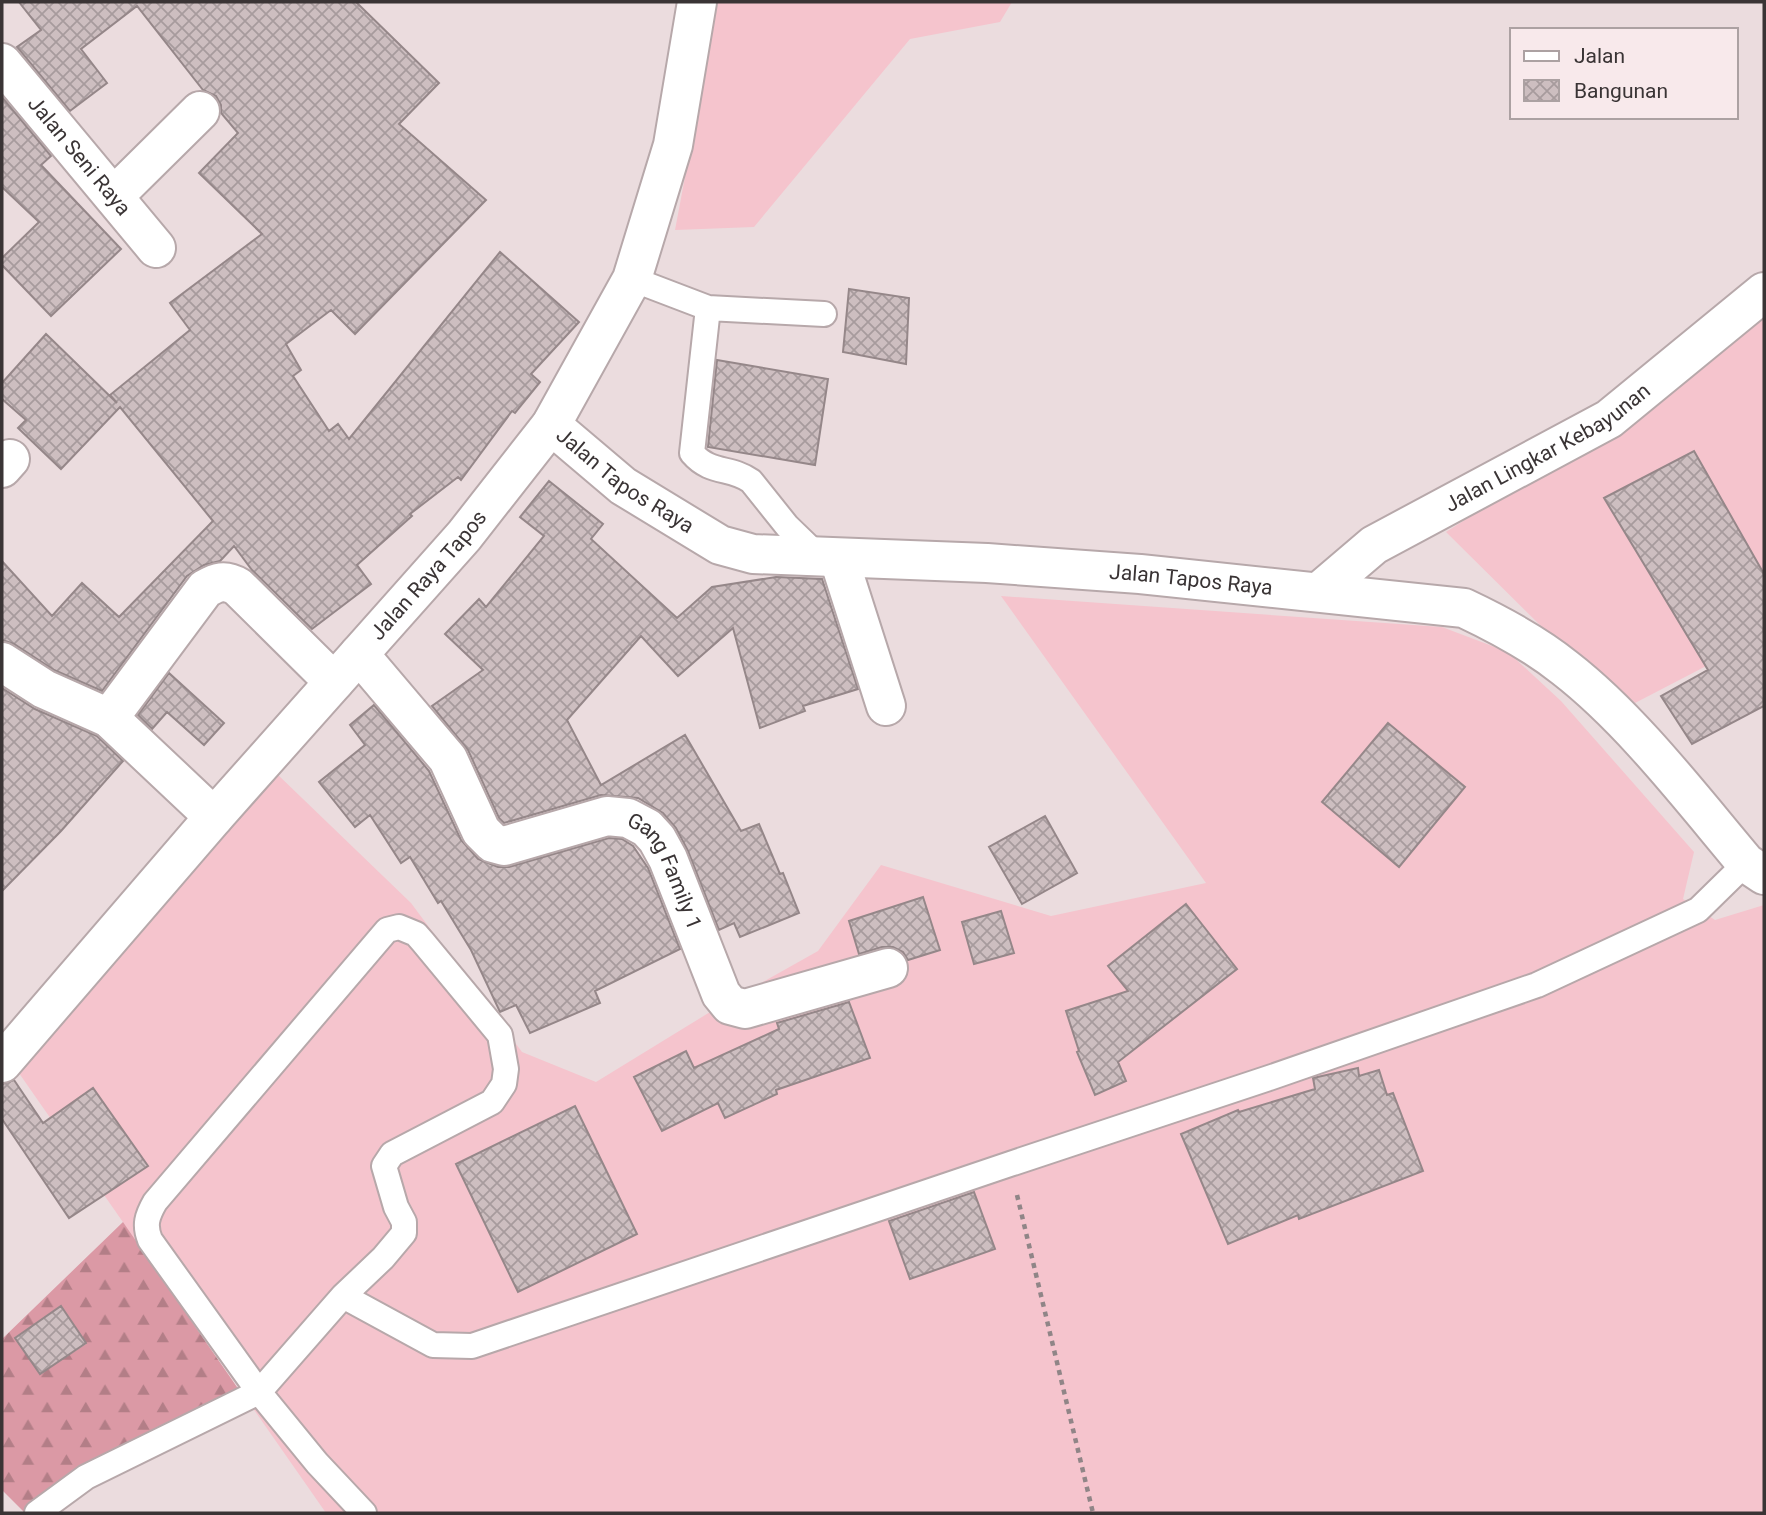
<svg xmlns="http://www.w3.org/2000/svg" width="1766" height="1515" font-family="Roboto,sans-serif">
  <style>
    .grass { fill: #f5c4cd }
    .forest { fill: url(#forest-firs); fill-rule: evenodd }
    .building { fill: url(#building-cross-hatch); stroke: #958789; stroke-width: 2 }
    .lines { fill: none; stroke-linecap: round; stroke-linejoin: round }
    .service-casing { stroke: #b7a8aa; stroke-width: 28 }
    .minor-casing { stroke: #b7a8aa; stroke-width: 42 }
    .secondary-casing { stroke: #b7a8aa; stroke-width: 42 }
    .path { stroke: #908587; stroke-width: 4.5; stroke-dasharray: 5 5; stroke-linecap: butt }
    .service { stroke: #fff; stroke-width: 24 }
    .minor { stroke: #fff; stroke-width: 38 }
    .secondary { stroke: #fff; stroke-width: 38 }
    .labels { text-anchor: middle; stroke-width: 6; stroke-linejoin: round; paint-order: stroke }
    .street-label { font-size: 21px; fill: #3a3435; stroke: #f8e9eb }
  </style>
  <defs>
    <pattern id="forest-firs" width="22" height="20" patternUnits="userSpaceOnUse" patternTransform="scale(1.75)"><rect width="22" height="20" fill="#db99a5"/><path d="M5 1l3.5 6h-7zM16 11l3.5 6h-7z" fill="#b37e87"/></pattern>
    <pattern id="building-cross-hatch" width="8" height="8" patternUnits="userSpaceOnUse" patternTransform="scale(1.75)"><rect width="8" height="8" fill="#cdbec0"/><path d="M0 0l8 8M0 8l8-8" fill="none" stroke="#a79b9d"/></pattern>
  </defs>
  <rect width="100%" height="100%" fill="#ebdcde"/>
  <path class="grass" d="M718,2H1012L1000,22L910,39L754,227L675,230Z
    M1764,314V574L1694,451L1605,498L1699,656L1764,614V636L1635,703L1591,664L1549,634L1446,532L1702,367Z
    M1001,596L1442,627L1508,652L1561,701L1694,852L1683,899L1715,920L1764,905V1513H326L14,1066L275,772L411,903L522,1052L596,1082L715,1009L818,951L881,865L1051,916L1206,883Z"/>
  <path class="forest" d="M123,1222L248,1403L44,1513H25L2,1490V1339ZM61,1307L86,1344L40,1374L15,1338Z"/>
  <path class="building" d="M19,2H356L439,83L399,124L486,200L355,334L331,310L286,344L301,370L293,376L329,431L338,424L349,439L500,252L579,322L531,374L540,382L515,413L512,411L461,480L458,477L410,514L412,516L357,565L371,584L312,629L252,570L234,546L220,561L204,565L187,576L102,691L54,670L14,644L2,640V561L52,616L82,583L119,617L213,521L120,407L61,469L18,428L26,420L2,399V383L46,334L117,403L110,395L190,330L170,303L262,234L199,173L238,133L221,113V105L216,96L203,90L137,6L81,49L107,83L70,111L17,47L41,30Z
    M2,97L51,156L41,165L121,249L51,316L2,265V258L39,222L2,187Z
    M849,289L909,298L906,364L843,352Z
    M717,360L828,379L815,465L708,447Z
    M1694,451L1764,574V706L1692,744L1661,696L1708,670L1604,498Z
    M549,481L603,524L591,539L677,618L712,587L776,577L822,579L858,689L803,706L805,711L760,728L733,628L678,676L641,636L567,720L601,785L685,735L741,831L759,824L780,874L783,873L799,913L740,937L734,923L719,930L688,851L676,828L663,813L638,798L601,795L504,823L499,818L468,750L432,706L483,670L445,634L479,599L486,607L544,536L520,517Z
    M169,673L224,723L204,745L167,712L152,729L138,715Z
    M2,688L35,709L97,736L123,761L61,831L2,891Z
    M374,705L429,771L461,840L478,859L498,867H509L609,838L622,839L633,846L648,868L680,949L595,991L600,1003L530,1033L516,1005L500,1012L471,950L441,901L438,903L410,857L401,863L370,815L355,827L319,782L365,745L350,725Z
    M1388,723L1465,787L1399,867L1322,802Z
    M1045,816L1077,873L1022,904L989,847Z
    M923,897L940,950L908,960L903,952L893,947H882L859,954L849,921Z
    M1186,904L1237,969L1118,1062L1126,1081L1095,1095L1077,1052L1079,1051L1066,1011L1128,991L1108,966Z
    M1001,911L1014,953L974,964L962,922Z
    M849,1002L870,1058L776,1090L777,1094L725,1118L718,1103L662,1131L634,1077L686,1051L694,1068L779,1029L777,1023Z
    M1358,1068L1359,1076L1379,1070L1387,1095L1393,1093L1423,1171L1299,1219L1298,1215L1228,1244L1181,1134L1238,1110L1239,1112L1315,1089L1313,1078Z
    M14,1080L43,1123L93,1088L148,1166L69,1218L2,1119V1084Z
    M575,1106L637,1234L518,1292L456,1164Z
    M974,1192L995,1249L910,1279L889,1221Z
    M61,1306L86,1343L40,1374L15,1338Z"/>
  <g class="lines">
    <defs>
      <path id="service" d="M632,279L708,308L824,314
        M708,308L692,453C711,475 730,466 751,481L787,526L817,555
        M343,1296L383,1258L404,1233V1222L396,1207L384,1166L392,1154L492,1102L504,1084L506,1069L500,1035L423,942L416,934L399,927L387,930L155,1202C147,1216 144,1225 150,1240L259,1392L343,1296L433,1345L472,1346L1010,1164L1269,1078L1537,985L1698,910L1746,863
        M37,1513L86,1477L259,1392L317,1463L364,1513"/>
      <g id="minor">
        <path id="s1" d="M2,63L156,248"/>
        <path d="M114,196L200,111"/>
        <path id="s2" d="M551,425L623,486L720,545L753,554L987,563L1140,574L1464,608C1500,625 1534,643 1565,668C1631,719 1692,799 1746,863L1764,875"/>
        <path d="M2,468L10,459"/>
        <path d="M839,559L886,706"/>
        <path id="s3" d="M1320,591L1374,545L1609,419L1764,292"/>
        <path id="s4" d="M359,654L448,759L481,831L493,843L504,846L607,816L628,818L647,828L657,839L668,859L721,994L730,1005L745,1009L888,968"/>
        <path d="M2,662L44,689L109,718L214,817"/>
        <path d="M109,718L205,589C217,582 225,579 238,587L334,682"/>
      </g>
      <g id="secondary">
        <path id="s5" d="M2,1063L214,817L464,536L551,425L632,279L673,145L697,2"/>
      </g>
    </defs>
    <use href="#service" class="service-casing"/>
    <use href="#minor" class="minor-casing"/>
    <use href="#secondary" class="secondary-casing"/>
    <path class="path" d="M1017,1195L1093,1513"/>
    <use href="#service" class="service"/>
    <use href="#minor" class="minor"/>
    <use href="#secondary" class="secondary"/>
  </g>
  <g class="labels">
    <g class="street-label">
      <text dy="7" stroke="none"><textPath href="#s1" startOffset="121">Jalan Seni Raya</textPath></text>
      <text dy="7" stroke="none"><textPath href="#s3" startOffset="270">Jalan Lingkar Kebayunan</textPath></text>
      <text dy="7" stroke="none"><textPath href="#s2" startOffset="93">Jalan Tapos Raya</textPath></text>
      <text dy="7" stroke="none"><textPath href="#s5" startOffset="648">Jalan Raya Tapos</textPath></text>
      <text dy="7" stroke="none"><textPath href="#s2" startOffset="681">Jalan Tapos Raya</textPath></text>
      <text dy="7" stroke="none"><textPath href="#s4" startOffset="441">Gang Family 1</textPath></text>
    </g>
  </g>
  <rect width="1766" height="1515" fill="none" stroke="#3a3435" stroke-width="7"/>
  <rect x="1510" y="28" width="228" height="91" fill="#f8e9eb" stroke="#aca1a2" stroke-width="2"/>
  <rect x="1524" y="51" width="35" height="10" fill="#ffffff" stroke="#aca1a2" stroke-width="2"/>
  <text x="1574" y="63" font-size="21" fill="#3a3435">Jalan</text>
  <rect x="1524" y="80" width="35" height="21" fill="url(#building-cross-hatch)" stroke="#aca1a2" stroke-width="2"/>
  <text x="1574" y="98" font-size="21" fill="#3a3435">Bangunan</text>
</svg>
